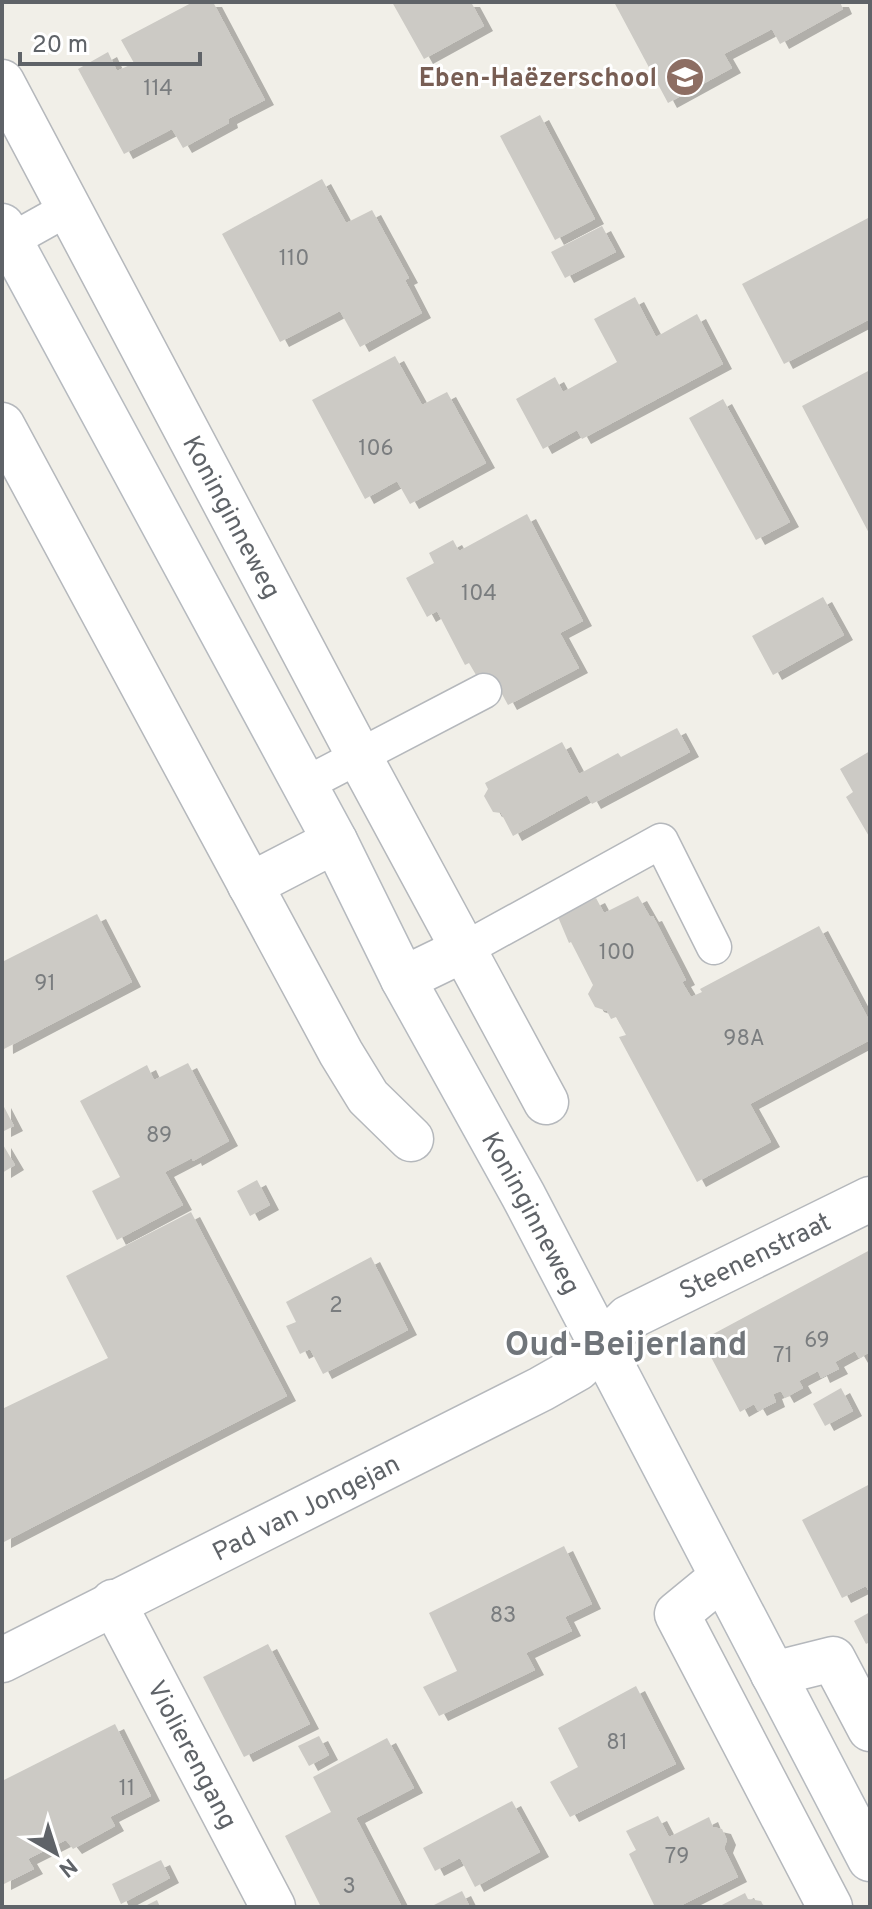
<svg xmlns="http://www.w3.org/2000/svg" width="872" height="1909" font-family="Overpass,sans-serif">
  <style>
    .building { fill: #cccac5; filter: url(#shadow) }
    .lines { fill: none; stroke-linecap: round; stroke-linejoin: round }
    .service-casing { stroke: #b5b8bc; stroke-width: 37 }
    .minor-casing { stroke: #b5b8bc; stroke-width: 47 }
    .tertiary-casing { stroke: #b5b8bc; stroke-width: 47 }
    .secondary-casing { stroke: #b6babf; stroke-width: 47 }
    .service { stroke: #fff; stroke-width: 34 }
    .minor { stroke: #fff; stroke-width: 44 }
    .tertiary { stroke: #fff; stroke-width: 44 }
    .secondary { stroke: #fff; stroke-width: 44 }
    .labels { text-anchor: middle; stroke-width: 6; stroke-linejoin: round; paint-order: stroke }
    .number-label { font-size: 22px; fill: #7a7d7f }
    .education-label { font-size: 26px; font-weight: bold; fill: #785e54; stroke: #fff; text-anchor: end }
    .street-label { font-size: 26px; fill: #5f6368; stroke: #fff }
    .district-label { font-size: 34px; font-weight: bold; fill: #70757a; stroke: #fff }
  </style>
  <defs>
    <filter id="shadow"><feDropShadow dx="9" dy="5" stdDeviation="0" flood-color="#0004"/></filter>
  </defs>
  <rect width="100%" height="100%" fill="#f1efe8"/>
  <path class="building" d="M193,2H213L265,100L228,119L229,123L183,148L172,129L124,154L78,69L108,52L117,71L134,63L121,40Z
    M392,2H471L484,26L424,59Z
    M614,2H840L843,9L780,44L772,29L724,54L732,68L668,103Z
    M540,115L595,219L555,240L500,136Z
    M322,179L346,223L372,210L409,278L405,280L422,313L360,347L340,311L280,342L222,234Z
    M870,217V319L784,364L742,284Z
    M602,226L616,252L565,278L551,252Z
    M635,297L656,337L697,314L723,364L582,439L577,430L543,449L516,399L555,377L563,392L617,362L594,319Z
    M395,356L422,405L447,392L486,463L410,504L397,481L365,499L312,400Z
    M870,370V535L802,406Z
    M723,399L790,522L756,540L689,418Z
    M527,514L583,621L560,633L579,668L508,705L491,674L479,680L469,663L465,665L437,611L427,617L406,578L434,563L429,553L453,540L459,551Z
    M823,597L844,635L773,675L752,636Z
    M677,728L690,752L592,804L587,795L513,836L501,813L493,812L484,796L488,789L485,783L562,742L579,774L618,753L621,757Z
    M870,751V838L846,797L853,792L840,769Z
    M638,896L650,917L653,916L686,980L682,982L691,997L702,992L700,989L819,926L870,1022V1040L750,1104L771,1142L697,1182L619,1037L626,1035L616,1017L611,1019L607,1011L595,1007L588,994L593,985L571,942L569,943L558,917L596,898L604,913Z
    M97,914L132,982L4,1049L2,962Z
    M188,1063L229,1141L193,1161L192,1158L165,1172L183,1205L117,1240L92,1191L120,1177L80,1101L147,1065L154,1080Z
    M2,1103L14,1126L2,1132Z
    M2,1143L15,1165L2,1173Z
    M257,1180L270,1205L250,1216L237,1191Z
    M191,1212L287,1396L2,1543V1409L108,1358L66,1276Z
    M870,1250V1352L859,1358L855,1351L835,1362L839,1369L821,1378L818,1371L799,1381L803,1388L785,1398L781,1391L773,1394L776,1402L758,1411L754,1404L740,1412L702,1340Z
    M371,1257L408,1330L323,1374L310,1349L300,1354L286,1326L296,1322L286,1302Z
    M841,1388L853,1411L825,1426L813,1404Z
    M870,1484V1594L866,1586L842,1598L802,1520Z
    M564,1546L592,1604L565,1617L572,1631L526,1653L535,1670L439,1716L423,1687L457,1671L429,1613Z
    M870,1612V1642L866,1644L854,1621Z
    M268,1644L310,1724L244,1757L203,1677Z
    M636,1686L676,1764L570,1817L550,1782L578,1767L558,1728Z
    M115,1724L151,1796L110,1817L115,1826L73,1849L66,1840L28,1859L34,1869L2,1885V1781Z
    M319,1736L329,1755L309,1766L298,1746Z
    M387,1738L414,1788L356,1818L402,1907H321L285,1836L331,1812L313,1777Z
    M512,1801L540,1852L475,1887L460,1858L435,1871L423,1848Z
    M658,1816L669,1837L709,1817L713,1827L722,1829L727,1840L724,1848L738,1877L678,1907H655L629,1854L636,1850L626,1831Z
    M161,1860L170,1878L121,1904L112,1884Z
    M462,1891L470,1907H430Z
    M745,1893L748,1899L761,1901L764,1907H718Z
    M157,1900L160,1907H143Z"/>
  <g class="lines">
    <defs>
      <path id="service" d="M10,241L69,208
        M304,785L484,691
        M465,949L661,841L714,947"/>
      <g id="minor">
        <path id="s1" d="M2,82L359,756L546,1102"/>
        <path d="M2,425L341,1053L368,1097L411,1139"/>
        <path d="M250,885L335,841"/>
        <path d="M403,979L465,949"/>
        <path d="M722,1577L677,1614L830,1907"/>
        <path id="s2" d="M113,1602L273,1907"/>
        <path id="s3" d="M2,1660L541,1389L578,1368L602,1344"/>
        <path d="M773,1674L833,1659L870,1729"/>
      </g>
      <g id="tertiary">
        <path id="s4" d="M602,1344L628,1318L870,1199"/>
      </g>
      <g id="secondary">
        <path id="s5" d="M2,226L335,841L403,979L523,1195L870,1859"/>
      </g>
    </defs>
    <use href="#service" class="service-casing"/>
    <use href="#minor" class="minor-casing"/>
    <use href="#tertiary" class="tertiary-casing"/>
    <use href="#secondary" class="secondary-casing"/>
    <use href="#service" class="service"/>
    <use href="#minor" class="minor"/>
    <use href="#tertiary" class="tertiary"/>
    <use href="#secondary" class="secondary"/>
  </g>
  <defs>
    <symbol id="school-disc" viewBox="-11 -11 22 22"><circle r="9.5" fill="#8d6e63" stroke="#fff"/><path d="M0-5L7-2L0 1L-7-2ZM-4 1L0 2.5L4 1V4Q0 6-4 4Z" fill="#fff"/></symbol>
  </defs>
  <g fill-rule="evenodd">
    <use href="#school-disc" x="663" y="55" width="44" height="44"/>
  </g>
  <g class="labels">
    <g class="number-label">
      <text x="158" y="95">114</text>
      <text x="294" y="265">110</text>
      <text x="376" y="455">106</text>
      <text x="479" y="600">104</text>
      <text x="617" y="959">100</text>
      <text x="45" y="990">91</text>
      <text x="744" y="1045">98A</text>
      <text x="159" y="1142">89</text>
      <text x="336" y="1312">2</text>
      <text x="817" y="1347">69</text>
      <text x="783" y="1362">71</text>
      <text x="503" y="1622">83</text>
      <text x="617" y="1749">81</text>
      <text x="127" y="1795">11</text>
      <text x="677" y="1863">79</text>
      <text x="349" y="1893">3</text>
    </g>
    <g class="education-label">
      <text x="657" y="86">Eben-Haëzerschool</text>
    </g>
    <g class="street-label">
      <text dy="9" stroke="none"><textPath href="#s1" startOffset="492">Koninginneweg</textPath></text>
      <text dy="9" stroke="none"><textPath href="#s5" startOffset="1120">Koninginneweg</textPath></text>
      <text dy="9" stroke="none"><textPath href="#s4" startOffset="178">Steenenstraat</textPath></text>
      <text dy="9" stroke="none"><textPath href="#s3" startOffset="340">Pad van Jongejan</textPath></text>
      <text dy="9" stroke="none"><textPath href="#s2" startOffset="172">Violierengang</textPath></text>
    </g>
    <g class="district-label">
      <text x="626" y="1355">Oud-Beijerland</text>
    </g>
  </g>
  <rect width="872" height="1909" fill="none" stroke="#5f6368" stroke-width="8"/>
  <g transform="translate(56 1853) rotate(141)" stroke="#ffffff" stroke-width="6" paint-order="stroke">
  <path d="M0-6L14 30L0 20L-14 30Z" fill="#5f6368"/>
  <text y="-12" font-size="22" font-weight="bold" text-anchor="middle" fill="#5f6368">N</text>
  </g>
  <path d="M20 52v12h180v-12" fill="none" stroke="#5f6368" stroke-width="4"/>
  <text x="32" y="52" font-size="24" fill="#5f6368" stroke="#ffffff" stroke-width="6" paint-order="stroke">20 m</text>
</svg>
